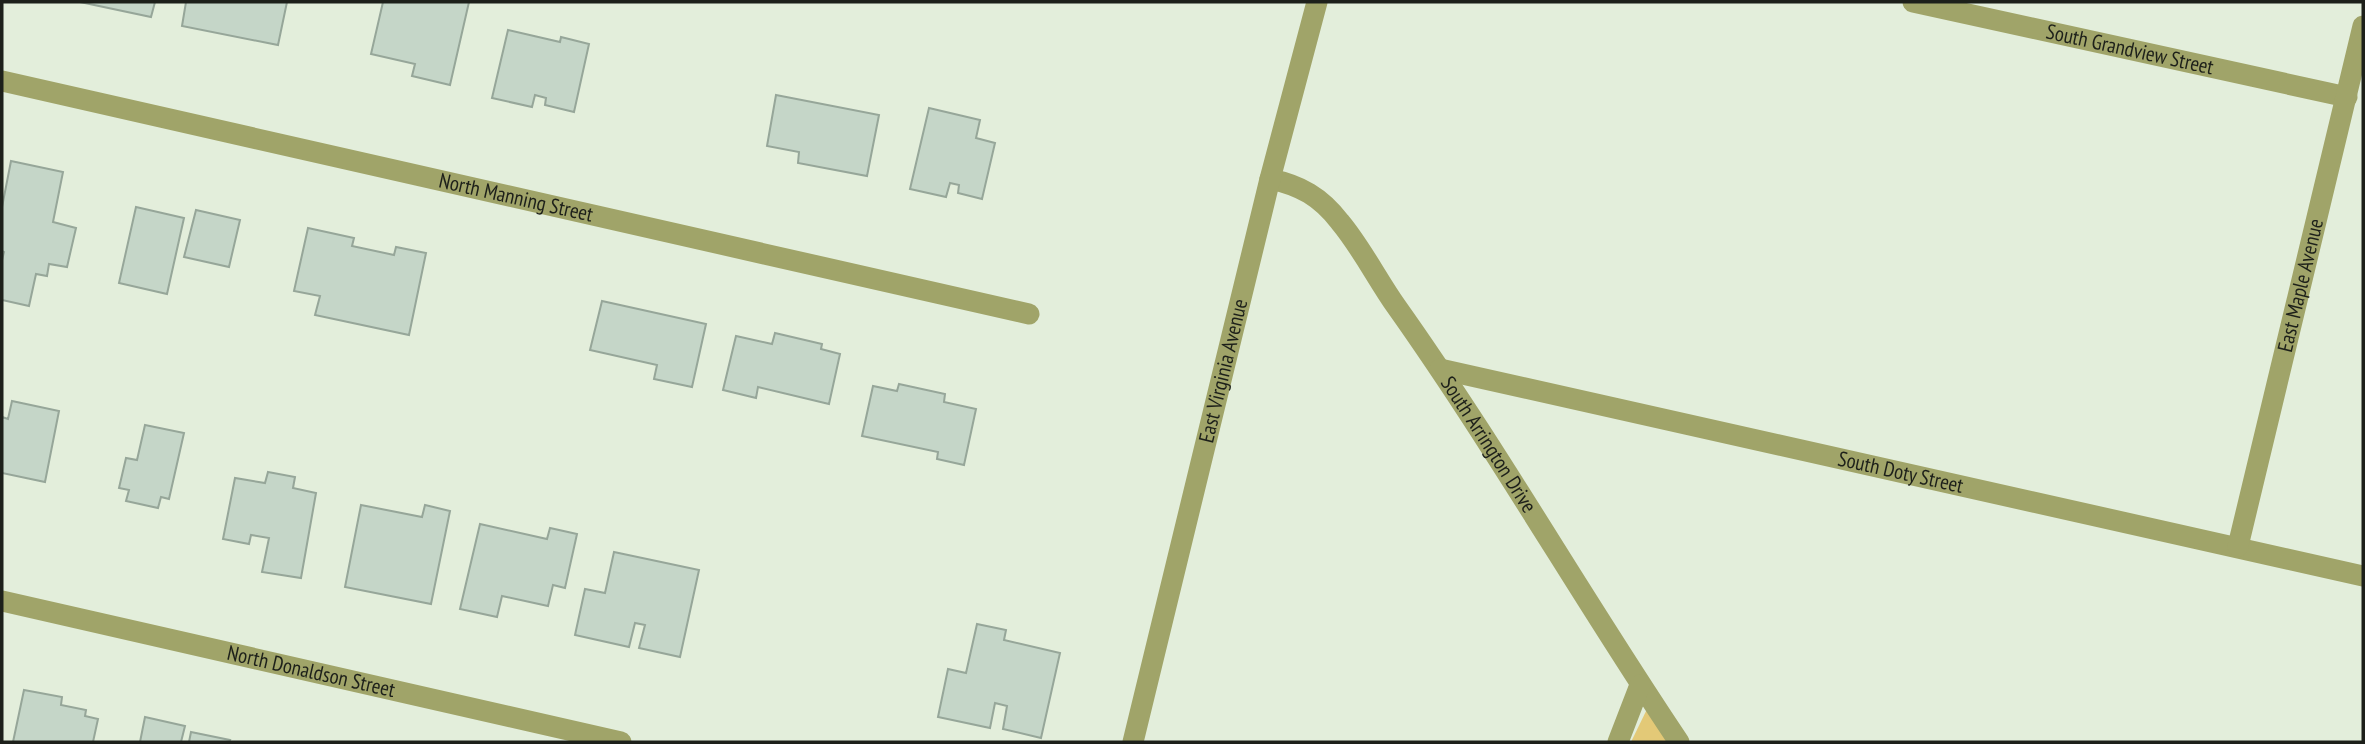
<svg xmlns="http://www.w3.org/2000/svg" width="2365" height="744" font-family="'PT Sans Narrow',sans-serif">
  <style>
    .green { fill: #e3c977 }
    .building { fill: #c5d6c8; stroke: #96a699; stroke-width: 2 }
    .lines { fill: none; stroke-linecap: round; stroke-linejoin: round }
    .minor { stroke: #a0a469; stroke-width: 21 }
    .labels { text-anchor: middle; stroke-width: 5; stroke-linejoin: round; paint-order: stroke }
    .street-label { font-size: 21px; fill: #1d201a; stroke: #e3eedb }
  </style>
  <rect width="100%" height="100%" fill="#e3eedb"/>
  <path class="green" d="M1650,703L1674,742H1631Z"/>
  <path class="building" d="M80,2H155L151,17Z
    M186,2H287L278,45L182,26Z
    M383,2H469L450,85L412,76L415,64L371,54Z
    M508,30L560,42L561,37L589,44L574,112L545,105L546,98L535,95L532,107L492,98Z
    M776,95L879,115L867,176L798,163L799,152L767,146Z
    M929,108L980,120L976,138L995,143L982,199L958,193L959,185L950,183L946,197L910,189Z
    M11,161L63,172L53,222L76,228L67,267L49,264L47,276L36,274L29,306L2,300V260L4,252L2,251V207Z
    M136,207L184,218L167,294L119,283Z
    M196,210L240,220L229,267L184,257Z
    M308,228L354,238L352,246L394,255L396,247L426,253L409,335L315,315L320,296L294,291Z
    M602,301L706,324L692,387L654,379L657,365L590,350Z
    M775,333L822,344L821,349L840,354L829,404L758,387L756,398L723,390L736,336L772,344Z
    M899,384L945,394L944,402L976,409L964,465L937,459L938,452L862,436L873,386L897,391Z
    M12,401L59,411L45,482L2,473V417L8,419Z
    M145,425L184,433L169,499L161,497L158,508L126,501L129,490L119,488L126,458L137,460Z
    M268,472L295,477L293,488L316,493L301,578L262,572L269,538L251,535L249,544L223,539L235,478L265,483Z
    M361,505L422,517L425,505L450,511L431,604L345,587Z
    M480,524L547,539L550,528L577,534L565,588L553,585L548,606L502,596L497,617L460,609Z
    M614,552L699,570L680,657L639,648L645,625L635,623L629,647L575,635L585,589L605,593Z
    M977,624L1006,630L1004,640L1060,653L1041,738L1003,729L1007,706L995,703L990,728L938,717L948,669L966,673Z
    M24,690L62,697L61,705L86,710L85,716L98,719L93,742H13Z
    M145,717L185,726L181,742H140Z
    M191,732L230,740L229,742H189Z"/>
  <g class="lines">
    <g class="minor">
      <path id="s1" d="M1913,2L2347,97"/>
      <path id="s2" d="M2,81L1029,314"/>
      <path id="s3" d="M1270,179C1300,185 1321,197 1340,222C1361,247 1377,279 1396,306C1496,447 1582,598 1679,742"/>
      <path id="s4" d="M1440,369L2363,576"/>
      <path id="s5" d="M2238,546L2363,26"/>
      <path id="s6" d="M2,601L621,742"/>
      <path id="s7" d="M1133,742L1270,179L1317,2"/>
      <path d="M1618,742L1640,685"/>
    </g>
  </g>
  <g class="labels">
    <g class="street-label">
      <text dy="7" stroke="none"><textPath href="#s1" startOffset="222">South Grandview Street</textPath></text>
      <text dy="7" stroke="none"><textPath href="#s2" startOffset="527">North Manning Street</textPath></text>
      <text dy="7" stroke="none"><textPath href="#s5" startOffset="268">East Maple Avenue</textPath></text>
      <text dy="7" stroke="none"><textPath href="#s7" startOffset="382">East Virginia Avenue</textPath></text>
      <text dy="7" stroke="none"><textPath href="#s3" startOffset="352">South Arrington Drive</textPath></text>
      <text dy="7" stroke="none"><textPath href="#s4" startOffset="472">South Doty Street</textPath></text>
      <text dy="7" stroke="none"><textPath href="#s6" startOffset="317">North Donaldson Street</textPath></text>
    </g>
  </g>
  <rect width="2365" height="744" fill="none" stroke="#1d201a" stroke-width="7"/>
</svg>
